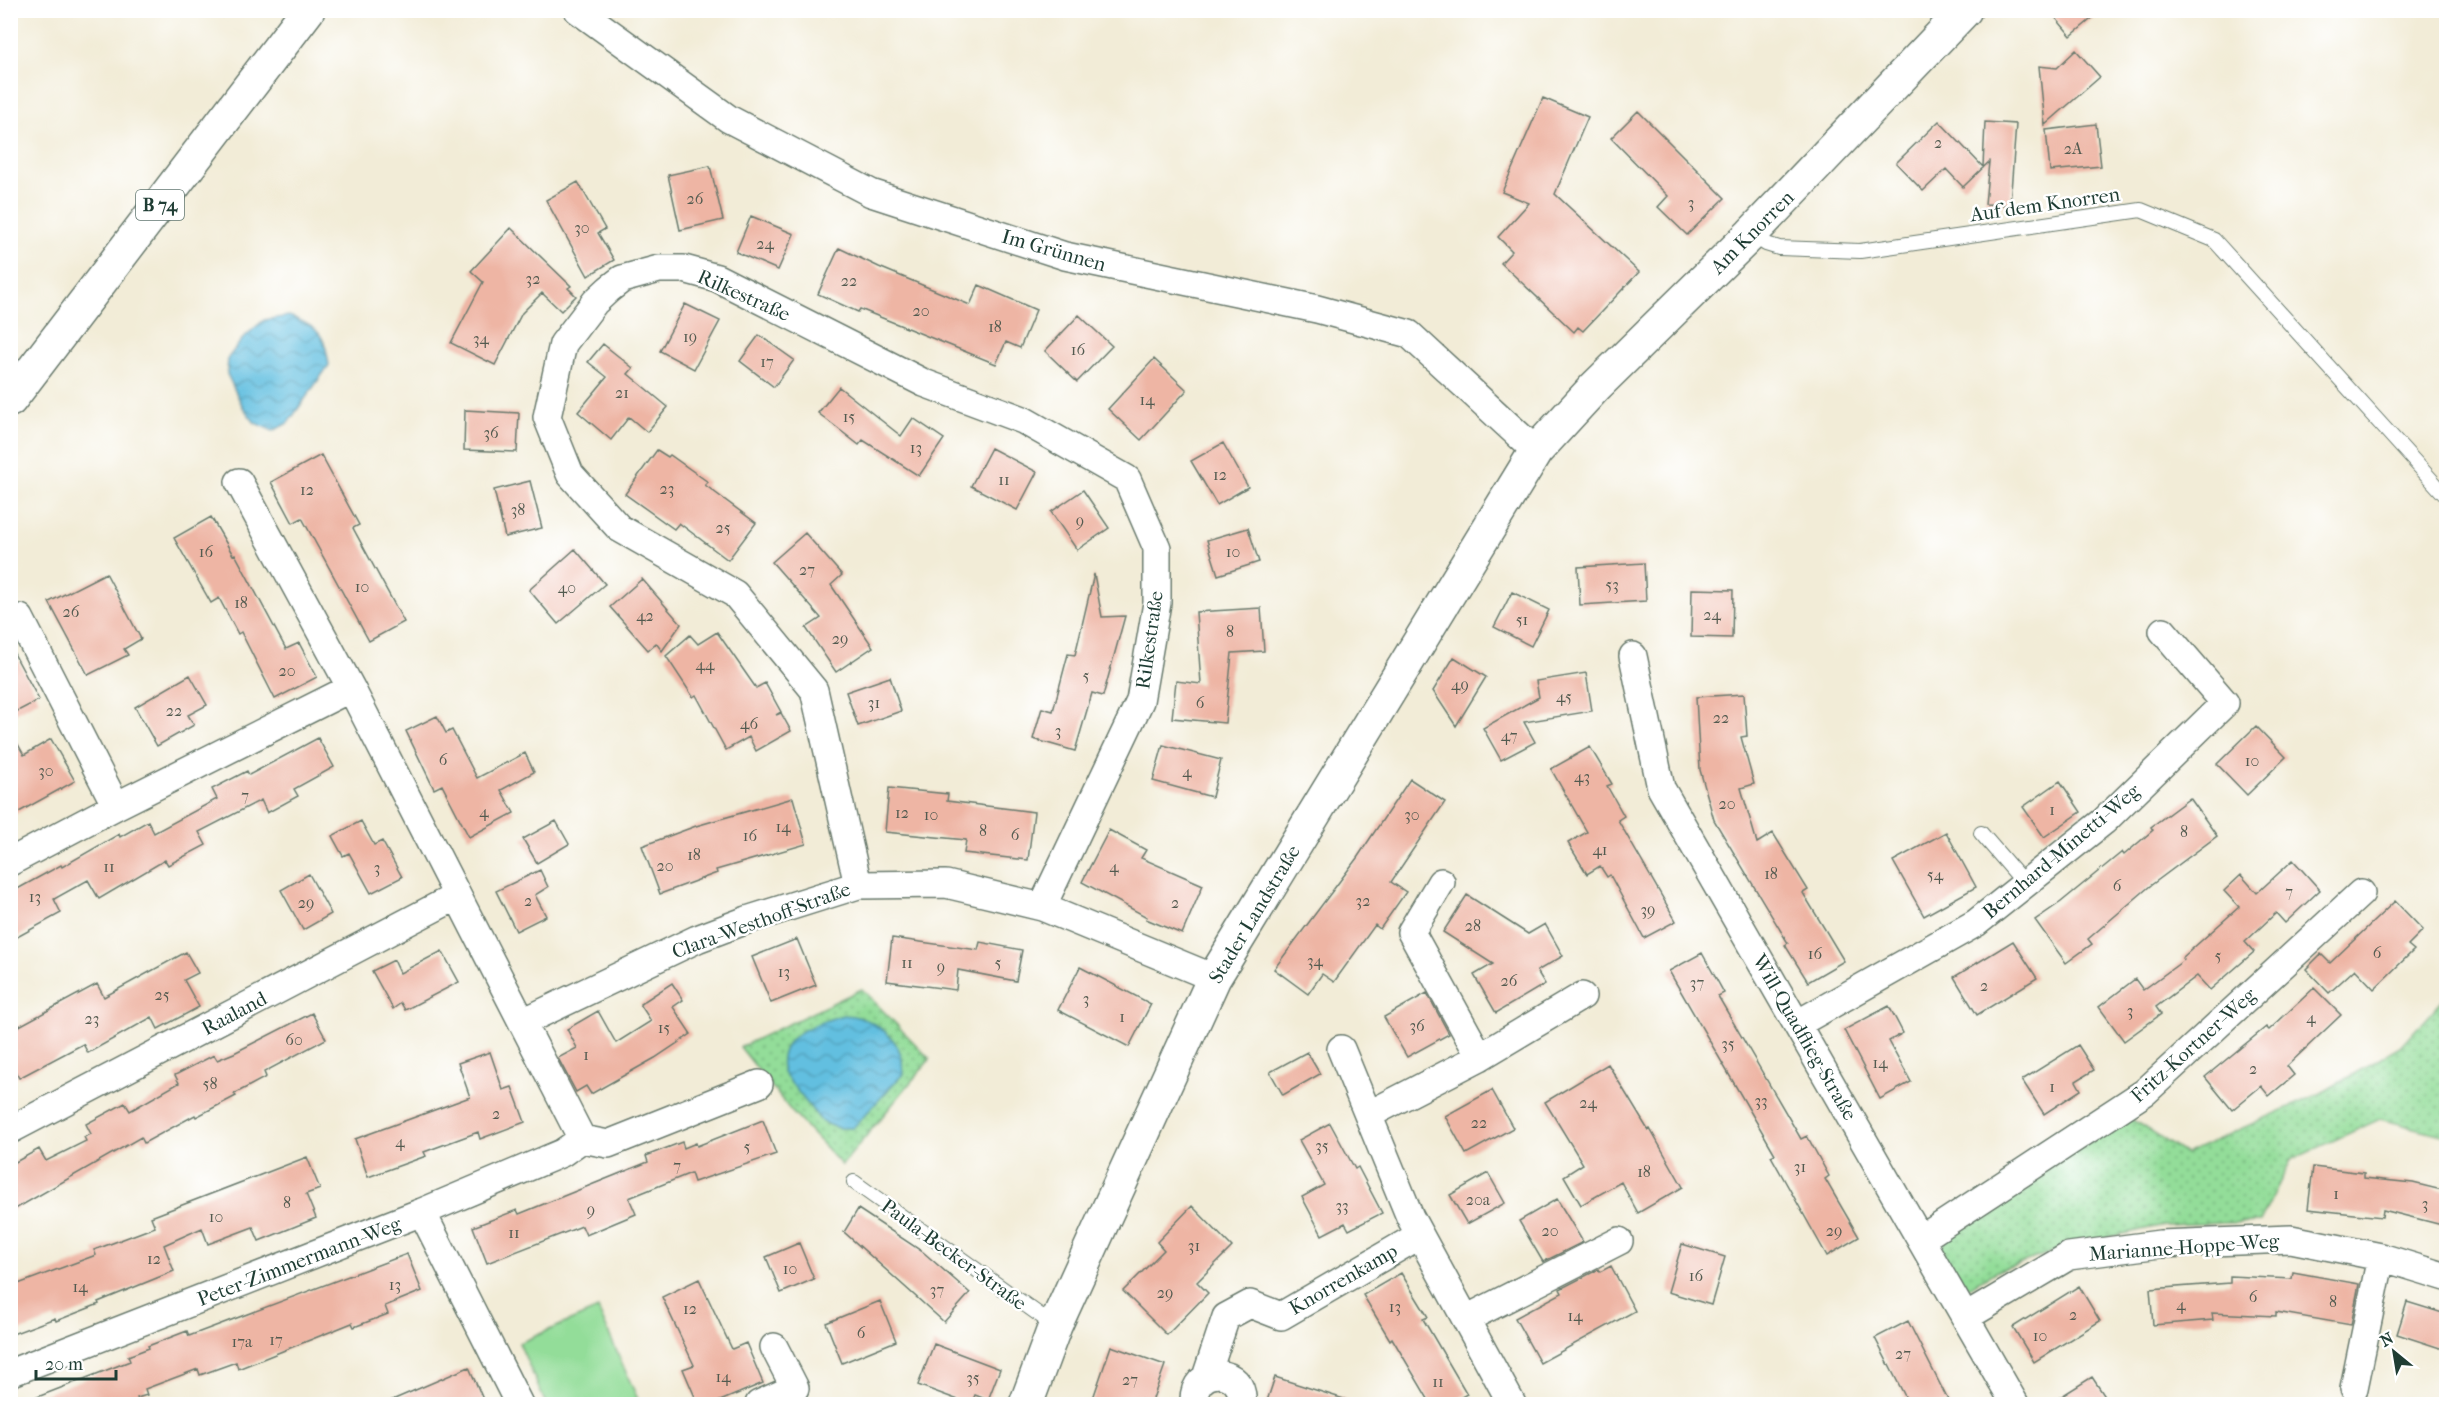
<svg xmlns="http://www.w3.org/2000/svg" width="2457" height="1415" font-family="'IM FELL French Canon',serif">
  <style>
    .grass { fill: url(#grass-dots); stroke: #598d66; stroke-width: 1.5 }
    .park { fill: #93dd99; stroke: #598d66; stroke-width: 1.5 }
    .water { fill: url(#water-waves); stroke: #407e8a; stroke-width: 1.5 }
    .building { fill: #eeb5a4 }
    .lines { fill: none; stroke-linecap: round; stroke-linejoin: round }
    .service-casing { stroke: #697a6d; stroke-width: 16 }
    .minor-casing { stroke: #697a6d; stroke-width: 30 }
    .tertiary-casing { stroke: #697a6d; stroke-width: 36 }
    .primary-casing { stroke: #697a6d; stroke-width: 36 }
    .service { stroke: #fff; stroke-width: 14 }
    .minor { stroke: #fff; stroke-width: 27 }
    .tertiary { stroke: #fff; stroke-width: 33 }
    .primary { stroke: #fff; stroke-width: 33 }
    .labels { text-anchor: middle; stroke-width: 5; stroke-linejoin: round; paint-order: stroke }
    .number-label { font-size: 16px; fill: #535b50 }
    .shield { fill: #fff; stroke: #627771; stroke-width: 1.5 }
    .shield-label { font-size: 18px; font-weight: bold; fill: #1f3d34 }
    .street-label { font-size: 20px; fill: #1f3d34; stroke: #fff }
  </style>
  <defs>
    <pattern id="grass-dots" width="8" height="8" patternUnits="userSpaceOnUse" patternTransform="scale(1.5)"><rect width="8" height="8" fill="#93dd99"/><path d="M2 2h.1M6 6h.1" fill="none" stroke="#77b47e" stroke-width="1.8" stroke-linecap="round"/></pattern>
    <pattern id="water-waves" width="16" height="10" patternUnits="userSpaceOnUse" patternTransform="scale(1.5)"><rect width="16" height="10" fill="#62bfe0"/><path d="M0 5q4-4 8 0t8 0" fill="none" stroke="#509cb6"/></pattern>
  </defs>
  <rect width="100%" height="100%" fill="#fff"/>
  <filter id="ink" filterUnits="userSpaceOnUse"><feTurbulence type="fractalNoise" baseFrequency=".0167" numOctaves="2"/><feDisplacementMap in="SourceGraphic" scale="12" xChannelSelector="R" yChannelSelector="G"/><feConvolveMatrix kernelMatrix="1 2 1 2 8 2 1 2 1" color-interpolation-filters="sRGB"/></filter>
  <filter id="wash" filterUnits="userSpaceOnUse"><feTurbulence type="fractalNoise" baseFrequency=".008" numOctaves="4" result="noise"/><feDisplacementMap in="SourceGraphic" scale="24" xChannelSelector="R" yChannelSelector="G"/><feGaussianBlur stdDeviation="1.35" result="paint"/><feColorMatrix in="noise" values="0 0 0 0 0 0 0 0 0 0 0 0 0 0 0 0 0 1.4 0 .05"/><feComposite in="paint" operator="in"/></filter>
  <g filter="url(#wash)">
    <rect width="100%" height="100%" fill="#f2ecd7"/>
    <path class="grass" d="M862,989L930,1059L842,1165L791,1111L740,1047Z
      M2446,996V1136L2380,1119L2291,1160L2260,1222L2164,1225L2076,1244L1997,1271L1969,1287L1959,1283L1940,1248L1959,1222L2128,1117L2185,1154L2325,1091L2400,1047Z"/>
    <path class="park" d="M598,1309L640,1404H546L519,1343Z"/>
    <path class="water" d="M289,316C319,328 324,332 329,365L288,423L273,431L255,423L243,407L227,374L228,358L244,337L264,320Z
      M843,1015C866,1015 894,1032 901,1055C903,1060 902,1068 903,1074L853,1128H838L822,1122L783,1073C773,1036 816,1023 843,1015Z"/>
    <g id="blocks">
      <path class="building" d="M2049,10H2102L2071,36Z
        M2076,50L2100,77L2045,125L2039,66L2057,68Z
        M1543,98L1588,117L1555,194L1639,272L1583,331L1578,327L1574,332L1501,263L1512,251L1498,237L1529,203L1502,192Z
        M1638,111L1725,198L1687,235L1658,207L1668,196L1611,138Z
        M1939,121L1983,167L1985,122L2016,124L2010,205L1985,204L1989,162L1963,187L1946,169L1923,191L1896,163Z
        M2096,124L2101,166L2050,171L2046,130Z
        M710,166L723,220L680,230L668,175Z
        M578,182L605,229L598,233L614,260L588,276L546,200Z
        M751,216L794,234L778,270L736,252Z
        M511,228L571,286L568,288L576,296L561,311L542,293L522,313L495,365L451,343L483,282L471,271Z
        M839,248L879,267L970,305L979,285L1036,310L1020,348L1006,342L996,364L860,309L858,312L818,294Z
        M685,304L720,321L694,369L660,351Z
        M1079,315L1112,346L1077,382L1045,351Z
        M759,335L794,360L774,387L740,361Z
        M603,344L633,368L628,374L668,407L647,432L629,417L611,440L578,412L607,377L588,362Z
        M1154,359L1187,390L1141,440L1108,409Z
        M839,387L901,436L913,418L944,439L919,476L863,440L859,445L818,413Z
        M465,410L519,413L517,452L464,450Z
        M1223,443L1248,487L1217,505L1191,461Z
        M991,448L1037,472L1017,510L971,486Z
        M657,450L668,457L670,455L708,482L705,485L756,523L728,560L679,523L674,529L625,494Z
        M321,455L359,525L353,528L404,622L369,641L302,518L293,523L271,482Z
        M530,481L542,528L505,537L494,490Z
        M1083,490L1109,528L1077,550L1051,512Z
        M211,517L233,555L235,554L286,649L299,643L317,677L275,699L241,632L238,634L219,598L211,603L174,538Z
        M1248,528L1259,562L1218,575L1207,540Z
        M805,533L842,575L831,585L873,647L836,672L806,628L821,618L772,562Z
        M575,549L605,584L558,624L529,590Z
        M1644,563L1646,601L1580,605L1578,567Z
        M106,573L141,639L124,649L128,655L88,675L49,602Z
        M1094,574L1102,617L1125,616L1103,696L1092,693L1075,751L1033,739L1042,708L1053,711L1068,654L1075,655Z
        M642,579L681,624L662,651L656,643L648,650L610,607Z
        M1692,589L1733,590L1732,638L1691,637Z
        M1512,592L1549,610L1531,646L1494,627Z
        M1261,608L1264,651L1232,653L1225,723L1172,718L1176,681L1201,684L1196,612Z
        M717,632L756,688L765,683L781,712L776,715L781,713L791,731L756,751L749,737L726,750L696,695L693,697L666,656L690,635L698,644Z
        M10,646L39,700L10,715Z
        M1454,657L1486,677L1456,726L1433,691Z
        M1586,673L1592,711L1524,722L1535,742L1501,760L1483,728L1539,697L1536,681Z
        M190,675L207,705L188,715L194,725L157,746L135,707Z
        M890,677L901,711L858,726L846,692Z
        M1744,694L1747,736L1741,737L1754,784L1741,788L1757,843L1773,833L1808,890L1803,893L1844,961L1808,982L1785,945L1788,943L1714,820L1700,770L1696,697Z
        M437,716L446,733L452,730L477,778L525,753L534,772L501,790L514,813L469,837L442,785L434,789L406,731Z
        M2256,726L2286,757L2247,795L2217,764Z
        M10,730L24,755L51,739L75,781L10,817Z
        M318,738L334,767L294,789L298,796L267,813L261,800L199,832L206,845L168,865L165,860L99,899L88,880L54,899L61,913L10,941V893L61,865L62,867L119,834L120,837L148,821L154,833L217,799L212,789L247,771L249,775Z
        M1163,745L1221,760L1212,797L1153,781Z
        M1590,747L1612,784L1607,786L1624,816L1618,820L1676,921L1644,938L1610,875L1607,877L1600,866L1587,874L1568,843L1587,832L1551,769Z
        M1410,779L1445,802L1391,882L1406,892L1380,929L1375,925L1334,982L1322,974L1308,994L1274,969L1357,858Z
        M2060,781L2081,812L2044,837L2023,807Z
        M889,788L948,794L947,801L1034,812L1028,860L964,853L966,840L885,832Z
        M793,798L806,844L716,870L717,873L660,894L642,846L696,826Z
        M2190,798L2217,836L2150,886L2088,939L2092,944L2066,963L2035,920L2061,902L2122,852L2124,855L2153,830L2151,827Z
        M361,821L374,845L382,841L402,877L371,893L349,853L343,856L332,836Z
        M556,821L569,844L537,863L523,839Z
        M1109,830L1146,850L1141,858L1203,885L1182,934L1146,919L1147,917L1082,882Z
        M1946,832L1976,887L1924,916L1893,861Z
        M2293,860L2320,890L2285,923L2276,913L2245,942L2254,952L2210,990L2197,976L2156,1007L2161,1014L2124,1041L2099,1007L2135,979L2143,990L2184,960L2182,958L2239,907L2224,891L2241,875L2257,893Z
        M540,870L548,887L535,895L546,916L516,931L496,891Z
        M309,874L331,914L303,930L281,890Z
        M1467,895L1528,934L1545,924L1563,956L1537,971L1545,984L1496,1013L1474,975L1493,964L1443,932Z
        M2395,901L2423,930L2408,945L2414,950L2374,989L2355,969L2329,993L2306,969L2321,954L2330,963Z
        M892,938L978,950L980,942L1022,950L1016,981L958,970L956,990L887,981Z
        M797,939L816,985L771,1003L752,957Z
        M2013,941L2037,978L1977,1015L1954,977Z
        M442,951L459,982L405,1010L401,1003L393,1009L372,971L394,960L400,973Z
        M186,952L198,973L184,980L199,1007L158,1029L152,1017L88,1053L83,1044L19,1078L10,1062V1031L97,984L104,997Z
        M1702,953L1724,993L1718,996L1801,1139L1807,1136L1829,1176L1825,1179L1859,1237L1827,1256L1771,1156L1775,1154L1669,971Z
        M1080,967L1151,1004L1129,1047L1058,1010Z
        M672,983L683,1000L673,1007L691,1034L655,1058L591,1094L586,1086L576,1092L558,1058L577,1048L567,1029L598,1011L616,1043L651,1021L640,1004Z
        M2314,988L2341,1015L2287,1066L2294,1075L2269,1096L2261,1086L2232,1110L2205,1077L2266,1027L2269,1030Z
        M1427,993L1449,1034L1407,1057L1384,1017Z
        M1889,1006L1903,1033L1889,1041L1911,1082L1880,1099L1844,1030Z
        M312,1013L326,1039L264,1072L266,1077L234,1094L236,1096L196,1117L195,1115L144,1143L141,1137L10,1212V1165L39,1149L46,1161L86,1141L84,1137L91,1134L86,1124L125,1103L130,1111L179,1083L175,1075L214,1055L217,1060L234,1053Z
        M2078,1045L2094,1070L2076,1081L2081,1090L2044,1114L2022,1080Z
        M490,1052L503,1090L512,1087L525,1122L480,1139L478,1132L424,1152L426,1156L368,1177L355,1139L470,1097L458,1063Z
        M1307,1052L1320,1074L1283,1095L1270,1072Z
        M1608,1064L1648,1130L1650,1129L1683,1187L1638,1213L1621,1182L1581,1205L1564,1176L1583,1164L1545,1102Z
        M1492,1090L1513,1128L1466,1154L1445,1116Z
        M763,1120L776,1154L694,1182L691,1173L629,1198L636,1214L586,1235L582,1226L487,1263L473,1227L517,1210L519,1214L648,1162L646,1156L682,1142L684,1148L696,1143L697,1146Z
        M1330,1123L1355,1169L1358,1167L1382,1213L1349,1230L1345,1223L1322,1235L1302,1197L1324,1185L1299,1140Z
        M307,1157L320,1189L306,1194L316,1218L259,1241L253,1227L208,1244L202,1228L164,1245L174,1271L98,1302L99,1304L56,1321L55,1318L10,1335V1287L96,1255L94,1250L155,1227L151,1217Z
        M2313,1167L2364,1173V1178L2413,1183L2446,1191V1226L2383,1210L2382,1217L2308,1209Z
        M1488,1173L1505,1203L1467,1224L1450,1195Z
        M1557,1199L1583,1242L1543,1262L1519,1221Z
        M1192,1206L1232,1247L1197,1282L1208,1293L1167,1335L1123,1291L1164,1250L1157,1242Z
        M858,1209L923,1252L970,1293L944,1322L844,1232Z
        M799,1243L814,1279L781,1293L766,1257Z
        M1682,1244L1725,1257L1711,1305L1668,1292Z
        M407,1254L422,1291L385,1306L388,1314L354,1327L352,1323L238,1369L236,1362L200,1375L198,1369L145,1389L147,1395L137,1398L140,1404H22V1403L130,1361L128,1356L149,1348L148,1346L187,1331L189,1336Z
        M1611,1266L1635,1311L1540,1363L1515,1318L1562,1293L1560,1289L1599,1269L1600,1272Z
        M2293,1272L2359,1284L2351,1325L2276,1312V1316L2212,1313L2213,1320L2153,1325L2150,1289L2230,1283V1276L2292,1279Z
        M1401,1273L1428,1317L1423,1319L1467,1394L1449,1404H1431L1392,1338L1390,1340L1363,1295Z
        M699,1279L732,1349L746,1343L763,1383L713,1404H698L683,1369L694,1365L662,1297Z
        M2079,1286L2100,1321L2034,1362L2013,1327Z
        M880,1301L896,1341L842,1363L826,1323Z
        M2407,1302L2446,1314V1350L2397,1334Z
        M1908,1321L1950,1404H1909L1875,1338Z
        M934,1344L1000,1369L988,1400L975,1395L971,1404H969L918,1385Z
        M1111,1346L1165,1365L1151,1404H1091Z
        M469,1367L485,1404H383Z
        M1275,1377L1347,1400L1346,1404H1266Z
        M2092,1377L2110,1404H2049Z"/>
    </g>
  </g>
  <g filter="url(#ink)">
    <use href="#blocks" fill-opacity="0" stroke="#697a6d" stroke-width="1.5"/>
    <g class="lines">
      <defs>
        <path id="service" d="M1751,234L1766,244L1779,248L1860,251L2141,210L2214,240L2446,496
          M1981,833L2025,884
          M854,1182L1055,1326"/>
        <path id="minor" d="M578,10L729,119L871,193L1065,256L1317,309L1409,334L1536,451
          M20,618L116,806
          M1633,656L1661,788L2015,1404
          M10,862L116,806L351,688
          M1441,882L1411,932L1480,1057
          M858,885L814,690L735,594L619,528L570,474L547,417L563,344L595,302L609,289L622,279L659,269H684L717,278L924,383L1023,420L1127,479L1157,548V603L1140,701L1042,907
          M523,1022L697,939L747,920L858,885L946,884L1042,907L1214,978
          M1797,1024L1976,923L2104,821L2225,703L2163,631
          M1341,1049L1410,1217L1512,1404
          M1368,1115L1480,1057L1582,996
          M10,1130L457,896
          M582,1139L608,1144L759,1084
          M422,1212L519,1404
          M1921,1239L2145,1092L2361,893
          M1966,1317L2069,1256L2160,1244L2291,1239L2381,1257L2446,1277
          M1466,1319L1619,1241
          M10,1373L422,1212L562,1153L582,1139L351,688L239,482
          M1206,1377L1226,1317L1250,1304L1281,1316L1420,1235
          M2354,1388L2381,1257
          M759,1404L795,1388L774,1347
          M1194,1404C1191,1364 1246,1365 1242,1404"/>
        <path id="tertiary" d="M1026,1404L1055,1326L1214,978L1536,451L1595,387L1751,234L1965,10"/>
        <path id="primary" d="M10,400L308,10"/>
      </defs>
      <use href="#service" class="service-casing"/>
      <use href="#minor" class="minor-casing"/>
      <use href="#tertiary" class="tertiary-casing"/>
      <use href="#primary" class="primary-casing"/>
      <use href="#service" class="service"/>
      <use href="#minor" class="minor"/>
      <use href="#tertiary" class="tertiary"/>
      <use href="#primary" class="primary"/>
    </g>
  </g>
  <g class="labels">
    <g class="number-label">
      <text x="1938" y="148">2</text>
      <text x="2073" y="154">2A</text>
      <text x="695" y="204">26</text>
      <text x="1691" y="208">3</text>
      <text x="582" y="233">30</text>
      <text x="765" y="249">24</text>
      <text x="533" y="284">32</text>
      <text x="849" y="286">22</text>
      <text x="921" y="316">20</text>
      <text x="995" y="332">18</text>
      <text x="690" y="342">19</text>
      <text x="481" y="344">34</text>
      <text x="1078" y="355">16</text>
      <text x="767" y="367">17</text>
      <text x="622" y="398">21</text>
      <text x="1147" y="405">14</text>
      <text x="849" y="422">15</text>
      <text x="491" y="438">36</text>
      <text x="916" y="453">13</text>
      <text x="1220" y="480">12</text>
      <text x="1004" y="485">11</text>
      <text x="667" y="494">23</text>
      <text x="307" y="495">12</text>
      <text x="518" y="515">38</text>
      <text x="1080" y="526">9</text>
      <text x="723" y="533">25</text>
      <text x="206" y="557">16</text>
      <text x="1233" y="557">10</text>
      <text x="807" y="575">27</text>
      <text x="1612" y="590">53</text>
      <text x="362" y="592">10</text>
      <text x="567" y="593">40</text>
      <text x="241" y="608">18</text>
      <text x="71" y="617">26</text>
      <text x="1712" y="620">24</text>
      <text x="645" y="621">42</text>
      <text x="1522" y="625">51</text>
      <text x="1230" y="637">8</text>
      <text x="840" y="644">29</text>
      <text x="705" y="670">44</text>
      <text x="287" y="676">20</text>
      <text x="1086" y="681">5</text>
      <text x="1460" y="690">49</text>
      <text x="1564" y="702">45</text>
      <text x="874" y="708">31</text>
      <text x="1200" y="708">6</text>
      <text x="174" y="716">22</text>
      <text x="1721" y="723">22</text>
      <text x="749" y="729">46</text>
      <text x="1058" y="736">3</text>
      <text x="1509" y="741">47</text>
      <text x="443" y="765">6</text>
      <text x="2252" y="766">10</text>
      <text x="46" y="776">30</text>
      <text x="1187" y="777">4</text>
      <text x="1582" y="782">43</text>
      <text x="245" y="801">7</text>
      <text x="1727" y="809">20</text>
      <text x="2052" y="815">1</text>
      <text x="484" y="817">4</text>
      <text x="902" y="818">12</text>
      <text x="931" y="820">10</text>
      <text x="1412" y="820">30</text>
      <text x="783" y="832">14</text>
      <text x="983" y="836">8</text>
      <text x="2184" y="837">8</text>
      <text x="1015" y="840">6</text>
      <text x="750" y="841">16</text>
      <text x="1600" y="855">41</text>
      <text x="694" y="860">18</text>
      <text x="665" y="871">20</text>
      <text x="109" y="872">11</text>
      <text x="1114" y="872">4</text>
      <text x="377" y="873">3</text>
      <text x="1771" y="879">18</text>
      <text x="1935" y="880">54</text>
      <text x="2117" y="891">6</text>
      <text x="2289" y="897">7</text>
      <text x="35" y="902">13</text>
      <text x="528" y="906">2</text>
      <text x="1363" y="906">32</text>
      <text x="306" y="908">29</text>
      <text x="1175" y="908">2</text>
      <text x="1648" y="915">39</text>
      <text x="1473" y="931">28</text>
      <text x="2377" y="958">6</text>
      <text x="1815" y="959">16</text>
      <text x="2218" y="961">5</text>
      <text x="1315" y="966">34</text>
      <text x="907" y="968">11</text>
      <text x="998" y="968">5</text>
      <text x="941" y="972">9</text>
      <text x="784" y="977">13</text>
      <text x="1509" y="986">26</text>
      <text x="1697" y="988">37</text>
      <text x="1984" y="991">2</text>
      <text x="162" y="1000">25</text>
      <text x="1086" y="1004">3</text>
      <text x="2130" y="1016">3</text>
      <text x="1122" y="1022">1</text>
      <text x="2311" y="1023">4</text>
      <text x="92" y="1024">23</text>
      <text x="1417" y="1031">36</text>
      <text x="664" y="1033">15</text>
      <text x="294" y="1045">60</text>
      <text x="1728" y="1049">35</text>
      <text x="586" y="1060">1</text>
      <text x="1880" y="1068">14</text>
      <text x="2253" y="1074">2</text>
      <text x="210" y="1089">58</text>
      <text x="2052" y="1092">1</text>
      <text x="1761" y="1106">33</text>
      <text x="1588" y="1108">24</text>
      <text x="496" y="1119">2</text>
      <text x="1479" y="1128">22</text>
      <text x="400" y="1147">4</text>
      <text x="1322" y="1151">35</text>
      <text x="747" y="1152">5</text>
      <text x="677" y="1171">7</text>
      <text x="1800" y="1172">31</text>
      <text x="1644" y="1177">18</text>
      <text x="2336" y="1199">1</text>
      <text x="1478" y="1205">20a</text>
      <text x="287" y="1208">8</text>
      <text x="2425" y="1209">3</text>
      <text x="1342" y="1211">33</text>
      <text x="591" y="1215">9</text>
      <text x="216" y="1222">10</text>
      <text x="1550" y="1236">20</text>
      <text x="1834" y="1236">29</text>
      <text x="514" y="1238">11</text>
      <text x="1194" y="1251">31</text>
      <text x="154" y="1264">12</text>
      <text x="790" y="1274">10</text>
      <text x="1696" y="1281">16</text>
      <text x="395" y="1290">13</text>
      <text x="80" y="1292">14</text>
      <text x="937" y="1295">37</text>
      <text x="1165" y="1298">29</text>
      <text x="2253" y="1302">6</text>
      <text x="2333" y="1307">8</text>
      <text x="2181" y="1310">4</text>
      <text x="1395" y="1312">13</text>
      <text x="690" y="1314">12</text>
      <text x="2073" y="1320">2</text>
      <text x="1575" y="1321">14</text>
      <text x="861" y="1338">6</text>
      <text x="2040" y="1341">10</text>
      <text x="276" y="1345">17</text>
      <text x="242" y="1347">17a</text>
      <text x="1903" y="1359">27</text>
      <text x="723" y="1382">14</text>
      <text x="973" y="1383">35</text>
      <text x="1130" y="1385">27</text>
      <text x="1438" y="1387">11</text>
    </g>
    <rect class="shield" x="136" y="190" width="48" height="30" rx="4.5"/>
    <g class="shield-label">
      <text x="160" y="211">B 74</text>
    </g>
    <g class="street-label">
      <text transform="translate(2045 204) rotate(-8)" y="7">Auf dem Knorren</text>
      <text transform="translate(1752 232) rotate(-45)" y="7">Am Knorren</text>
      <text transform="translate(1054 250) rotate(16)" y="7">Im Grünnen</text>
      <text transform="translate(744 295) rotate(24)" y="7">Rilkestraße</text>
      <text transform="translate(1149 640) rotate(-82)" y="7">Rilkestraße</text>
      <text transform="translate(2061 851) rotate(-40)" y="7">Bernhard-Minetti-Weg</text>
      <text transform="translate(1254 914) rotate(-59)" y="7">Stader Landstraße</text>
      <text transform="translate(761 920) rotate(-20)" y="7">Clara-Westhoff-Straße</text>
      <text transform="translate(234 1013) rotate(-28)" y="7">Raaland</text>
      <text transform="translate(1805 1037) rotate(60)" y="7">Will-Quadflieg-Straße</text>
      <text transform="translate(2193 1045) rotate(-42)" y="7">Fritz-Kortner-Weg</text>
      <text transform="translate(2184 1247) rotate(-4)" y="7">Marianne-Hoppe-Weg</text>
      <text transform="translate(954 1254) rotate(36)" y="7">Paula-Becker-Straße</text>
      <text transform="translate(299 1261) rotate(-21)" y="7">Peter-Zimmermann-Weg</text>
      <text transform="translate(1343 1279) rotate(-30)" y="7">Knorrenkamp</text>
    </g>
  </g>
  <rect width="2457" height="1415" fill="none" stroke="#fff" stroke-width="36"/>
  <g transform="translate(2394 1352) rotate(330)" stroke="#ffffff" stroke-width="4.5" paint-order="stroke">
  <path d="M0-4.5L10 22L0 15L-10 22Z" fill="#1f3d34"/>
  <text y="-9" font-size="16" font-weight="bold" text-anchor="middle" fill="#1f3d34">N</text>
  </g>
  <path d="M36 1370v9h80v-9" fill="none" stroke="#1f3d34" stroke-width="3"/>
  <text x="45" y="1370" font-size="18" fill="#1f3d34" stroke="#ffffff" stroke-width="4.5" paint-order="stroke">20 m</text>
</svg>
